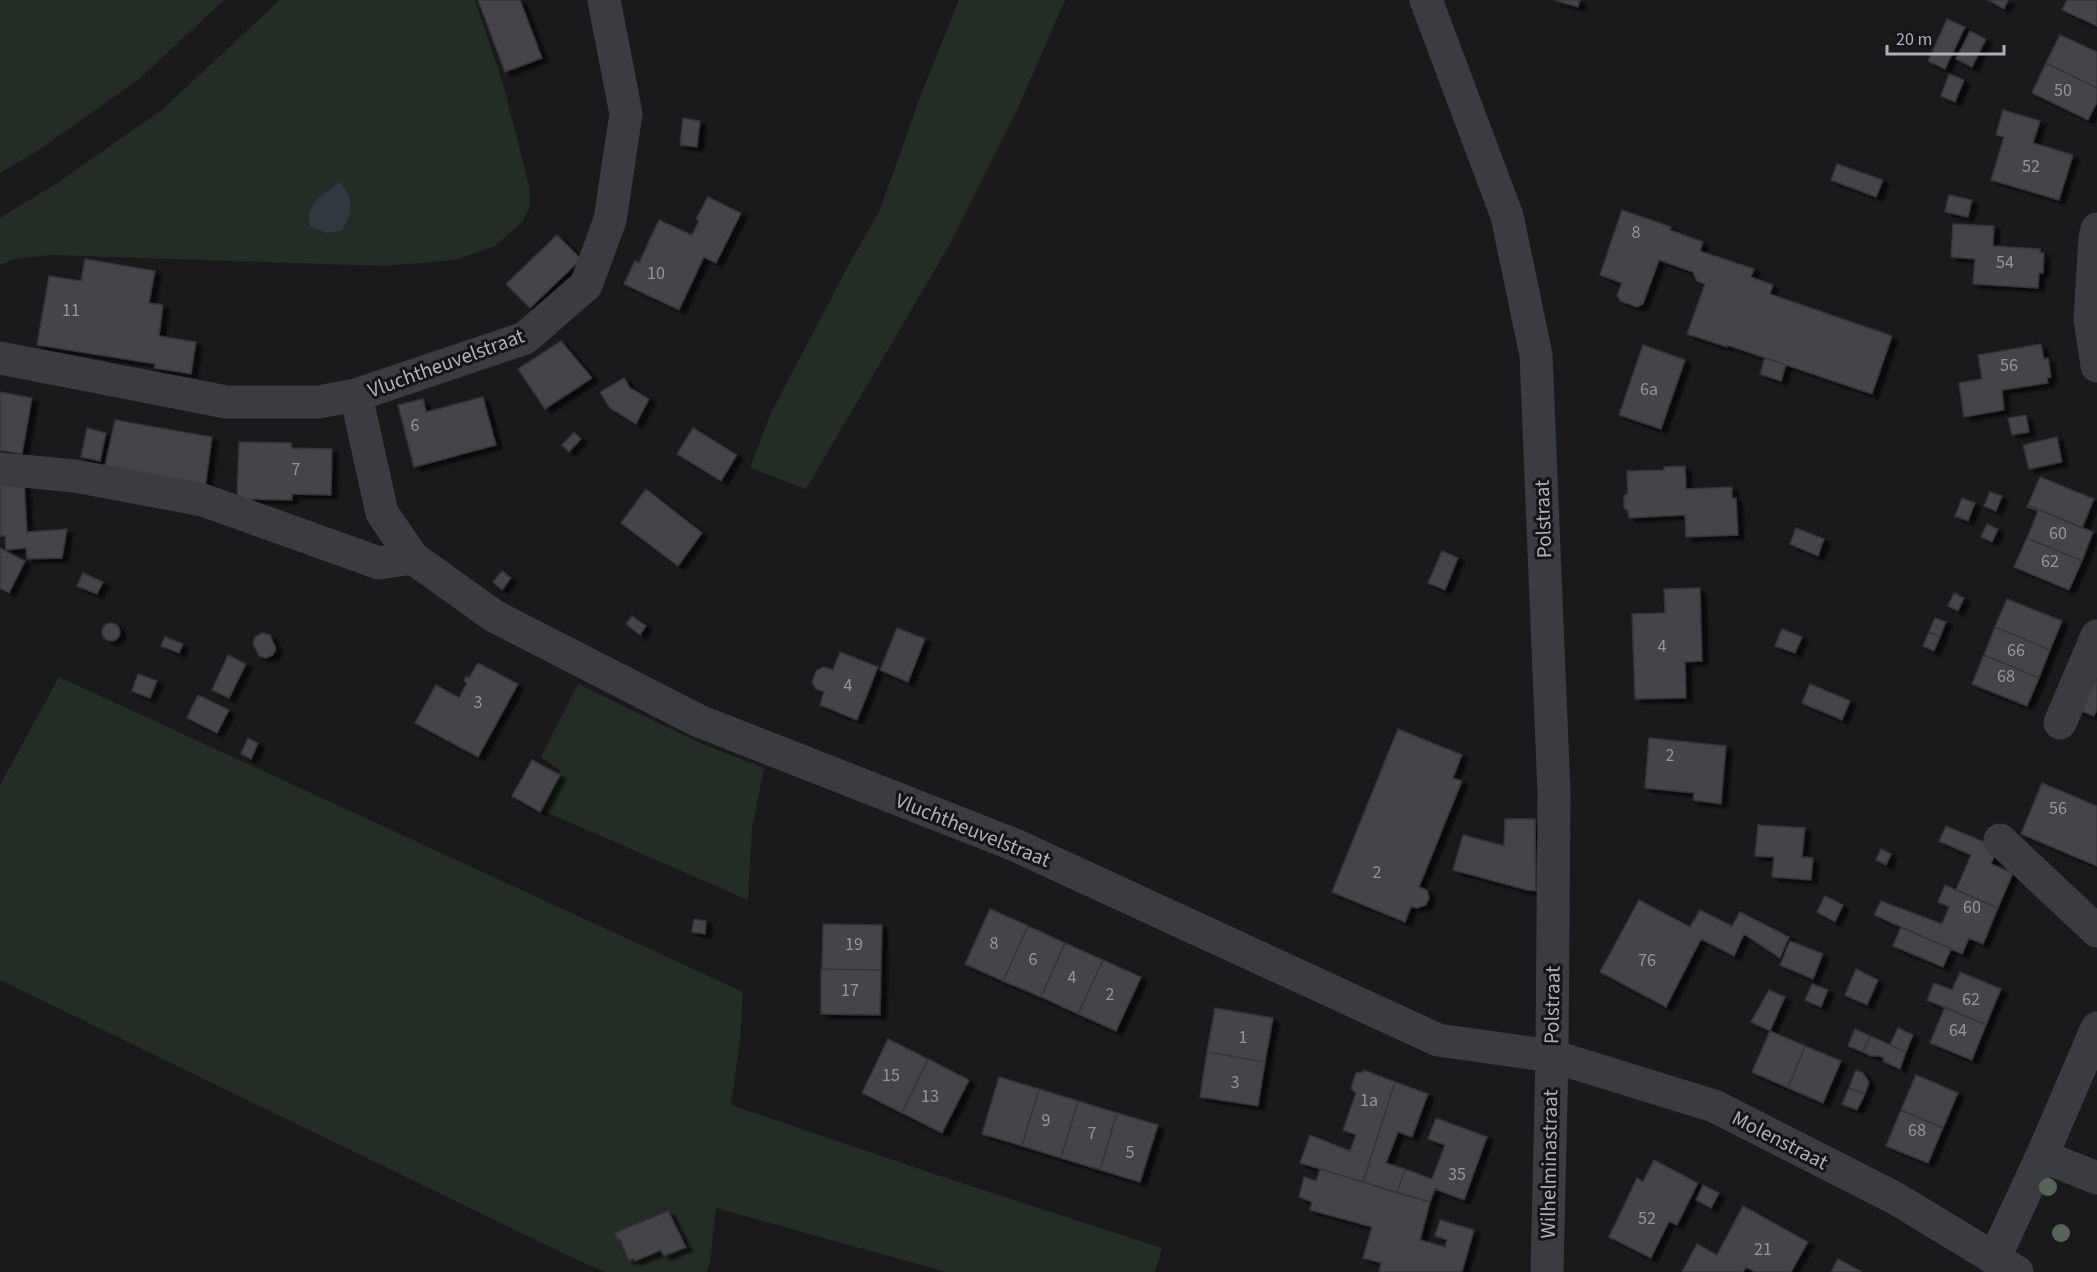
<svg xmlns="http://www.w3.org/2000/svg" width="2097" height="1272" font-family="'Source Sans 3',sans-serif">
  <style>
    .green { fill: #242c26 }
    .water { fill: #303840 }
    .building { fill: #444549; stroke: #343438; stroke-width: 1.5; filter: url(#shadow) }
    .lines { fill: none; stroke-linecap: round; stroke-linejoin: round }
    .minor { stroke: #3b3c41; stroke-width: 33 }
    .tree { fill: #556658 }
    .labels { text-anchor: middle; stroke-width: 6; stroke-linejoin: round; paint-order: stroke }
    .number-label { font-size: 18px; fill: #93959e }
    .street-label { font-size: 21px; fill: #adb0bb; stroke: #151517 }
  </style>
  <defs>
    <filter id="shadow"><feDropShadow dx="6" dy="4" stdDeviation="1.5" flood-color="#0009"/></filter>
  </defs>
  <rect width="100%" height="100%" fill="#1a1a1c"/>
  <path class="green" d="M0,0H224L139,79L36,152L0,173Z
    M280,0H475L503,84L529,186L530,206L522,222L495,246L455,260L385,266L50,255L14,259L0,265V218L57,183L163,109Z
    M959,0H1065L1018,108L950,244L806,489L750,468L771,413L849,264L880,210L919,100Z
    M59,677L743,992L740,1040L731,1105L946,1178L1162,1248L1155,1272H946L716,1208L710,1262L707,1272H605L571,1257L0,980V785Z
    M578,684L702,744L764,768L752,828L748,900L539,809L560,770L541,757Z"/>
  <path class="water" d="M339,182C355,197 353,213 342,230L327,233L311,227C302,205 324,195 339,182Z"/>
  <path class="building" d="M478,0H520L542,58L505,72Z
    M1554,0H1580L1578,7Z
    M1988,0H2008L2004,9Z
    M2067,0H2097V26L2062,10Z
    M1947,19L1965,27L1945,69L1928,61Z
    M1970,31L1986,39L1972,67L1956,59Z
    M2060,35L2097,52V88L2046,63Z
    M2046,63L2097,88V102L2088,120L2032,93Z
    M1949,74L1964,80L1955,102L1941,96Z
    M2003,110L2040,121L2033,143L2073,155L2059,200L1991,180L2004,137L1996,135Z
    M683,118L700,121L697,147L680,145Z
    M1837,164L1883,180L1876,197L1831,180Z
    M1949,195L1972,200L1968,217L1945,212Z
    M708,197L741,213L716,263L704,257L679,310L624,284L635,261L639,263L659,220L692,235L699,221L696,219Z
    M1622,210L1671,227L1670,230L1703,242L1700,251L1754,269L1751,277L1773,285L1770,294L1892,336L1872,394L1727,345V347L1687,334L1705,284L1697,281L1693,272L1659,260L1643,304L1637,307L1620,301L1617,295L1622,283L1600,275Z
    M1953,224L1994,226L1993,246L2040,249V253H2044L2043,273H2039L2038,288L1973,284L1975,259L1951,257Z
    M557,235L581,259L530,308L506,284Z
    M85,259L155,271L149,303L163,305L159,336L196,342L191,374L154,368L155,364L37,345L49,276L81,281Z
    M561,341L592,378L545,409L518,369Z
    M2041,344L2044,359L2048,358L2051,377L2047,378L2048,383L2002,390L2004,410L1964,417L1959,383L1982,379L1978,355Z
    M1643,345L1685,360L1661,429L1619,415Z
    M1765,358L1786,365L1781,381L1760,374Z
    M624,378L630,388L649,399L636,424L610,408L600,392Z
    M0,392L32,398L22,454L0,450Z
    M483,397L496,445L414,467L398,405L423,399L426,412Z
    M2026,415L2029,432L2012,435L2008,418Z
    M115,420L212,437L205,488L104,470Z
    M87,428L106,433L100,461L81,457Z
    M693,428L737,455L721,481L677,454Z
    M574,432L581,439L569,452L562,445Z
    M2057,437L2062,462L2029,469L2023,445Z
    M239,442L291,443L292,448L332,449L331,495L292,494V500L237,499Z
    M1685,466L1686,489L1732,487V498H1736L1738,535L1686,537L1685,515L1629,518L1628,511L1624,508V496L1628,493L1627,471L1664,470V467Z
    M2040,477L2094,499L2082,528L2028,505Z
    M24,481L27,532L67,529L62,558L27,559L26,548L6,550L5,536H0V483Z
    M646,489L702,533L678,566L621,523Z
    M1990,492L2002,496L1996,511L1984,506Z
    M1962,498L1975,503L1968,521L1955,516Z
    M2028,505L2093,532L2082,561L2027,538L2038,511L2027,507Z
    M1987,524L1998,529L1992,542L1981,537Z
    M1796,528L1824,539L1818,556L1790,544Z
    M2027,538L2082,561L2069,590L2014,567Z
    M0,548L25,561L9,593L0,588Z
    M1442,551L1458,558L1445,590L1428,583Z
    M502,571L511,578L502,590L493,582Z
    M83,573L103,582L97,594L77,586Z
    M1700,588L1702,661L1685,662L1686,698L1635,699L1632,614L1665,613L1664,589Z
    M1954,593L1964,598L1958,611L1948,606Z
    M2007,599L2062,621L2050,650L1995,627Z
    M632,616L646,626L640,635L626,624Z
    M1935,618L1946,622L1940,637L1929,632Z
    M102 632a9 9 0 1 1 18 0a9 9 0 1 1-18 0Z
    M1995,627L2050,650L2039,678L1984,655Z
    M897,628L925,639L908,682L880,670Z
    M1782,629L1802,637L1795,653L1775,646Z
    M1929,632L1940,637L1934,651L1923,646Z
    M262,633L270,635L276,649L273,655L266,658L259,656L253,643L255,637Z
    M165,637L183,644L179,653L161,646Z
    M840,652L878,667L857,720L820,705L824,692L816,689L812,682L817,670L824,667L833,670Z
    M228,655L246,664L229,698L212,690Z
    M1984,655L2039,678L2027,706L1972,684Z
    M478,663L518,684L478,757L415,723L436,685L459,698L467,683L464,681L466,676L469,678Z
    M138,674L157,681L150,698L132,691Z
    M2090,676L2097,680V709L2094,716L2076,709Z
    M1810,684L1850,701L1842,720L1802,703Z
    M198,695L229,710L217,733L187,718Z
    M1398,729L1462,755L1453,778L1462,781L1419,887L1427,890L1429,898L1426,905L1417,908L1411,907L1405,922L1332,892Z
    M248,738L258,743L251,759L241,754Z
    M1649,738L1726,746L1721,804L1693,800L1694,793L1645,788Z
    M532,760L560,775L540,812L512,796Z
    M2042,783L2097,806V866L2021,834Z
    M1505,819H1535L1536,891L1527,890L1453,870L1463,835L1504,846Z
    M1758,825L1805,828L1802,857L1813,858L1811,880L1772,877L1774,857L1755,856Z
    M1946,826L1998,848L1991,864L2013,873L1998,908L1956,890L1971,855L1939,841Z
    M1881,849L1891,854L1886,865L1876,860Z
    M1945,885L1998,908L1983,944L1969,938L1962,954L1874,915L1881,901L1942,924L1949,907L1938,902Z
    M1825,896L1843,905L1835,922L1817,912Z
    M1639,900L1690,927L1700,910L1732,926L1740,912L1789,937L1780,958L1744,934L1734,956L1701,939L1666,1007L1600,972Z
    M990,909L1028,926L1003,981L965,964Z
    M694,919L706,921L705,934L692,932Z
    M823,924L882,925L881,970L822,969Z
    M1028,926L1065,943L1041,997L1003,981Z
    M1901,927L1951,949L1943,967L1893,946Z
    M1790,941L1823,954L1813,979L1780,965Z
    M1065,943L1103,960L1078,1014L1041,997Z
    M1103,960L1141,977L1116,1031L1078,1014Z
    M821,969L881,970L880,1015L821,1014Z
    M1856,969L1878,980L1867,1005L1845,995Z
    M1960,972L2001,989L1986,1025L1927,1000L1934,983L1952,990Z
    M1812,984L1828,990L1821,1007L1805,1000Z
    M1769,990L1785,997L1770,1031L1751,1022Z
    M1945,1007L1986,1025L1972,1060L1930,1043Z
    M1215,1008L1273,1018L1265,1062L1207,1052Z
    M1898,1028L1913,1035L1906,1052L1890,1045Z
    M1855,1029L1870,1036L1863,1052L1848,1046Z
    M1770,1031L1805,1046L1788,1088L1752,1072Z
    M1870,1036L1906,1052L1900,1069L1883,1061L1884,1058L1879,1056H1871L1863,1052Z
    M888,1039L928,1059L902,1113L862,1093Z
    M1805,1046L1841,1061L1823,1103L1788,1088Z
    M1207,1052L1265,1062L1258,1106L1200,1097Z
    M928,1059L969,1080L942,1133L902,1113Z
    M1364,1070L1395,1082L1363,1182L1300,1163L1310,1135L1350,1151L1356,1135L1343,1130L1356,1093L1351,1088L1356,1073L1363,1072Z
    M1856,1070L1863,1073L1869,1082L1865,1094L1849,1088Z
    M1916,1075L1958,1093L1943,1128L1901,1110Z
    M999,1077L1039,1089L1022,1146L982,1134Z
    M1395,1082L1428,1094L1412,1137L1398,1132L1386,1163L1405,1169L1397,1193L1363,1182Z
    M1849,1088L1865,1094L1857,1110L1842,1104Z
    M1039,1089L1078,1101L1061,1158L1022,1146Z
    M1078,1101L1117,1113L1100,1170L1061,1158Z
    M1901,1110L1943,1128L1928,1163L1886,1146Z
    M1117,1113L1158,1125L1140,1182L1100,1170Z
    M1436,1118L1487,1137L1464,1200L1435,1189L1430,1202L1397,1193L1405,1169L1432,1179L1445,1145L1428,1139Z
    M1654,1160L1698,1183L1677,1225L1669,1221L1651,1258L1609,1237L1637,1178L1643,1182Z
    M1320,1169L1430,1202L1420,1240L1445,1247L1447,1240L1435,1236L1440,1220L1474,1230L1462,1272H1379L1381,1263L1363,1258L1372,1227L1310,1210L1312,1202L1299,1197L1304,1177L1316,1181Z
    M1703,1185L1719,1193L1711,1208L1696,1200Z
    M1743,1206L1808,1242L1791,1272H1755L1746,1267L1743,1272H1682L1697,1244L1717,1255Z
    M668,1211L686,1247L664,1256L661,1250L635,1261L634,1258L629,1261L620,1239L618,1240L615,1233Z
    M1838,1259L1862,1272H1831Z"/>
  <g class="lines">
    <path class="minor" d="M1426,0L1507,216L1536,355L1554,793L1552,1056L1547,1272
      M2097,229L2095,238L2090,318L2097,366
      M0,358L226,402H318L356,395L525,338L586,285L610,220L626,114L604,0
      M356,395L382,513L413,558L494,616L699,721L1015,845L1438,1040L1552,1056L1714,1106L1895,1198L2017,1272
      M0,469L75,476L203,500L379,563L413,558
      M2060,723L2097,636
      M2000,840L2097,931
      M2042,1156L2097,1178
      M1994,1259L2042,1156L2097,1028"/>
  </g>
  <g class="tree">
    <circle cx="2048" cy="1187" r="9"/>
    <circle cx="2061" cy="1233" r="9"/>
  </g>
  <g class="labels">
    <g class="number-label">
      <text x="2063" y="96">50</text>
      <text x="2031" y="172">52</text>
      <text x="1636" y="238">8</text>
      <text x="2005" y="268">54</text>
      <text x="656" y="279">10</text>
      <text x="71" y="316">11</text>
      <text x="2009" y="371">56</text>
      <text x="1649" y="395">6a</text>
      <text x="415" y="431">6</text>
      <text x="296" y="475">7</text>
      <text x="2058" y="539">60</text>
      <text x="2050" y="567">62</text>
      <text x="1662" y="652">4</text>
      <text x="2016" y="656">66</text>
      <text x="2006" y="682">68</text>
      <text x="848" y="691">4</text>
      <text x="478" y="708">3</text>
      <text x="1670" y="761">2</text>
      <text x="2058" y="814">56</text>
      <text x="1377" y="878">2</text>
      <text x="1972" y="913">60</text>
      <text x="994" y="949">8</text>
      <text x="854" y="950">19</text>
      <text x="1033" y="965">6</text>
      <text x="1647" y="966">76</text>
      <text x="1072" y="983">4</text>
      <text x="850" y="996">17</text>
      <text x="1110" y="1000">2</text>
      <text x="1971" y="1005">62</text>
      <text x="1958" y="1036">64</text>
      <text x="1243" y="1043">1</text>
      <text x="891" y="1081">15</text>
      <text x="1235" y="1088">3</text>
      <text x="930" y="1102">13</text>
      <text x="1369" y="1106">1a</text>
      <text x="1046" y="1126">9</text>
      <text x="1917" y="1136">68</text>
      <text x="1092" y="1139">7</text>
      <text x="1130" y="1158">5</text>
      <text x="1457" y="1180">35</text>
      <text x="1647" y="1224">52</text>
      <text x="1763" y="1255">21</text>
    </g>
    <g class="street-label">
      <text transform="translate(446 363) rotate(-20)" y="7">Vluchtheuvelstraat</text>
      <text transform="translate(1543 519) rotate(-92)" y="7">Polstraat</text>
      <text transform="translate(973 830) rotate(22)" y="7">Vluchtheuvelstraat</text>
      <text transform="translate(1552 1005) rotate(-89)" y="7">Polstraat</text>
      <text transform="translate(1780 1140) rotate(27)" y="7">Molenstraat</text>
      <text transform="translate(1549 1164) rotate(-89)" y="7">Wilhelminastraat</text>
    </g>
  </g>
  <path d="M1887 45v9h117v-9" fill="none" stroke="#adb0bb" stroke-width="3"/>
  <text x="1896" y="45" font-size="18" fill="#adb0bb" stroke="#151517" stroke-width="4.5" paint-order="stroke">20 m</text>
</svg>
